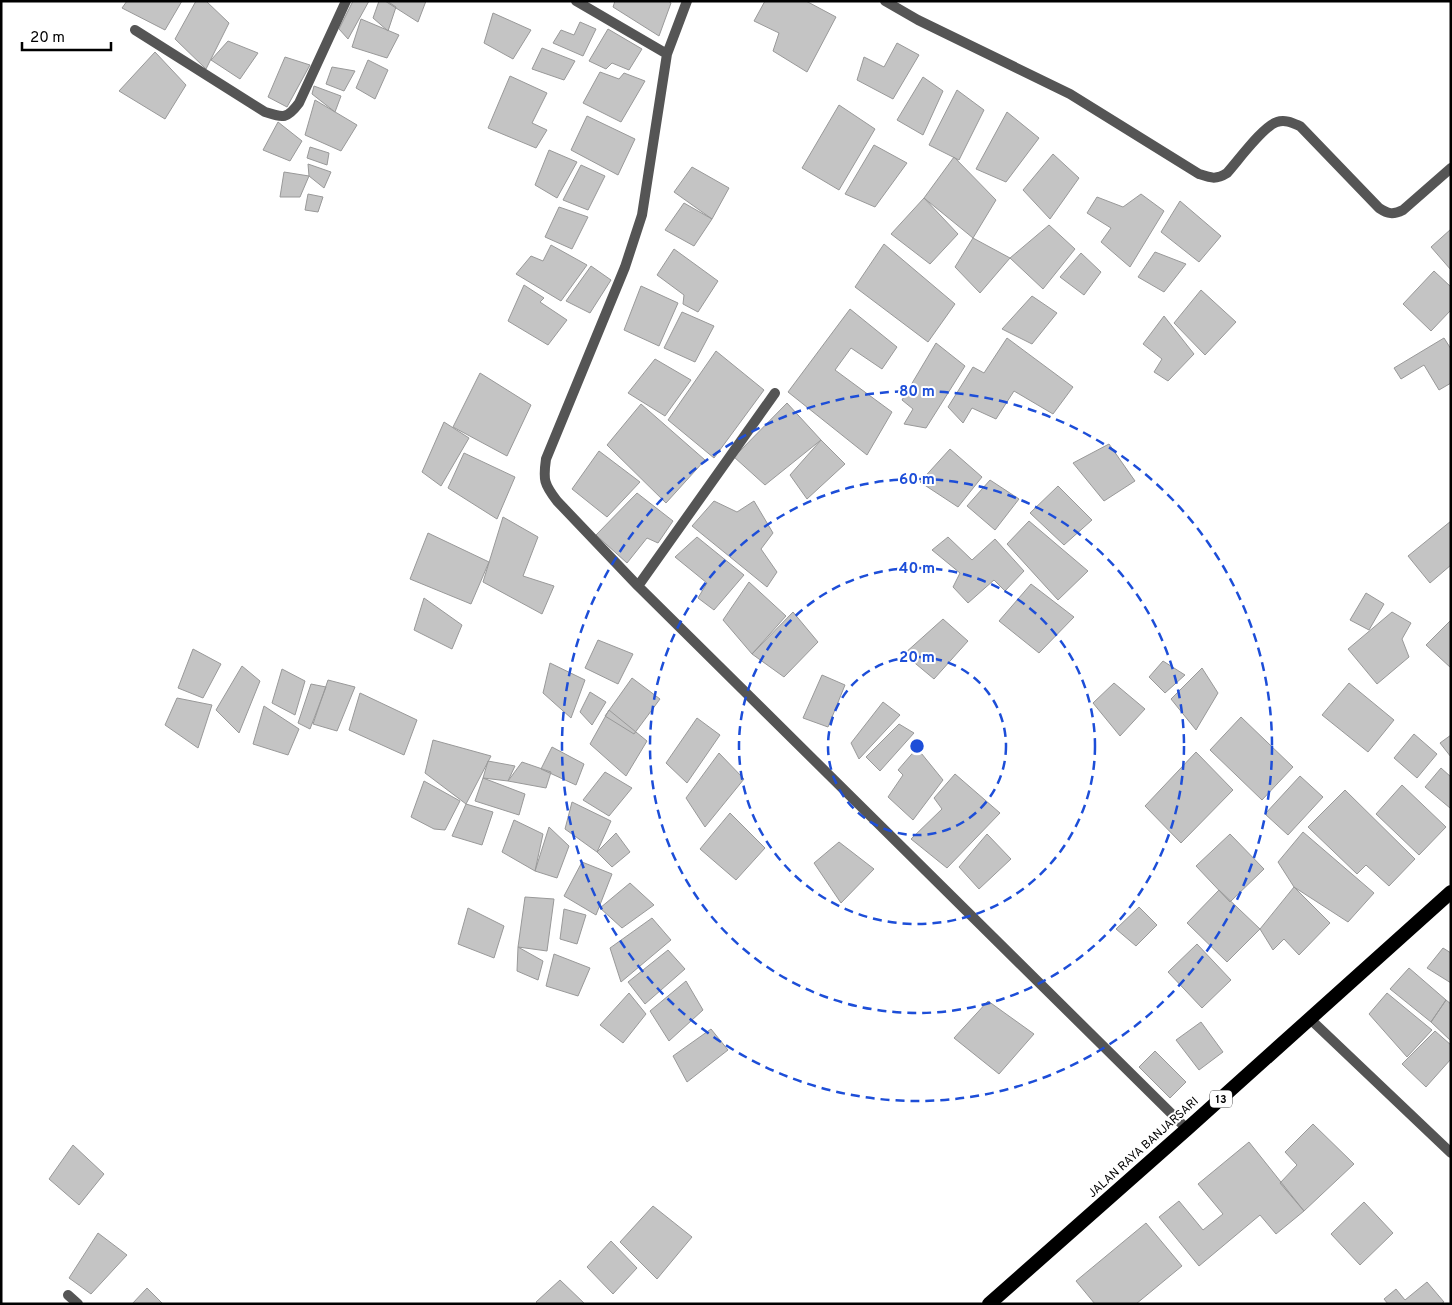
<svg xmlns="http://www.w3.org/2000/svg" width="1452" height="1305" font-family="Overpass,sans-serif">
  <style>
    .building { fill: #c4c4c4; stroke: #999 }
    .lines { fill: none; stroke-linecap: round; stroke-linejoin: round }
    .minor { stroke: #555; stroke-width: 10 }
    .trunk { stroke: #000; stroke-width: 14 }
    .ring { fill: none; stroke: #1d4ed8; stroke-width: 2.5; stroke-dasharray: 9 6 }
    .labels { text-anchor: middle; stroke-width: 4; stroke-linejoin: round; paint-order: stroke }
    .shield { fill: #fff; stroke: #4c4c4c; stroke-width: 1 }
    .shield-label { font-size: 11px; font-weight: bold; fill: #000 }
    .street-label { font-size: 12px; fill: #000; stroke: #fff }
    .centre { fill: #1d4ed8; stroke: #fff; stroke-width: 2.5 }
    .ring-label { font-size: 15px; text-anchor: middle; font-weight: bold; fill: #1d4ed8; stroke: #fff; stroke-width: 4; stroke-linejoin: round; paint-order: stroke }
  </style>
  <rect width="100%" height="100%" fill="#fff"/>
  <path class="building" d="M127,1H182L165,30L122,8Z
    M196,1H206L229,23L206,69L175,39Z
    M353,1H369L348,39L339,29Z
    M379,1H387L396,7L388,31L373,18Z
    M385,1H426L418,22Z
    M615,1H668L671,3L659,36L613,7Z
    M765,1H806L836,17L807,72L773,51L779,33L754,21Z
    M493,13L531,30L513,59L484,43Z
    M361,19L399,35L387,58L352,47Z
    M580,22L596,29L583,56L553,43L561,30L574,35Z
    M608,29L642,49L629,70L612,63L606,69L589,61Z
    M228,41L258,53L240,79L211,60Z
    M897,43L919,55L893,99L857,80L864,57L884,67Z
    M542,48L575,61L564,80L532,69Z
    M155,52L186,85L165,119L119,91Z
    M285,57L310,65L287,107L268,97Z
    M368,60L388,70L375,99L356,88Z
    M332,67L355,71L344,91L326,84Z
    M600,72L619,79L624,73L645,81L621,122L583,103Z
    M510,76L547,93L532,123L547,130L536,148L488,128Z
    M923,77L943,91L923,135L897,120Z
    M314,86L341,96L335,112L312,94Z
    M957,90L984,110L959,160L929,145Z
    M315,100L357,125L341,151L305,135Z
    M839,105L875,129L839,190L802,168Z
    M1007,112L1039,138L1006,182L976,169Z
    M587,116L635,139L618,175L571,150Z
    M278,122L302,141L290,161L263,150Z
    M874,145L907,163L875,207L845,194Z
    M310,147L329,153L327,165L307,158Z
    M549,150L577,162L557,198L535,185Z
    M1053,154L1079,178L1050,219L1023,190Z
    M954,157L996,200L973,238L924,198Z
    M308,164L331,172L324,188L309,176Z
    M581,165L605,176L588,210L563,200Z
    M692,167L729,188L712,219L674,192Z
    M284,172L309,176L300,197H280Z
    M308,194L323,197L318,212L305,210Z
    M1141,194L1164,211L1130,267L1101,242L1111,228L1087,213L1097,197L1123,207Z
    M924,198L958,234L930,264L891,234Z
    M1180,201L1221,236L1199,262L1161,232Z
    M684,203L712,219L694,246L665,230Z
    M559,207L588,217L572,249L545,237Z
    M1049,225L1075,249L1043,289L1010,258Z
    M1451,229V270L1431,247Z
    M973,238L1010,258L980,293L955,267Z
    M884,244L955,304L928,342L855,287Z
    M551,245L587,265L561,301L516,274L531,256L543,261Z
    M674,249L718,281L698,312L683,304L684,295L657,275Z
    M1155,252L1186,264L1164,292L1138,277Z
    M1081,253L1101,272L1084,295L1060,277Z
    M591,266L611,280L590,313L566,301Z
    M1434,271L1451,287V310L1431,331L1403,304Z
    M524,285L544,298L540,302L567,320L548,345L508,321Z
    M641,286L678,303L659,346L624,330Z
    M1201,290L1236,322L1205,355L1174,323Z
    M1032,296L1057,313L1032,344L1002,329Z
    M850,309L897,347L882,369L851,348L835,370L892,412L867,455L788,392Z
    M682,312L714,326L695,362L664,348Z
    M1164,316L1194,354L1168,381L1154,372L1162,359L1143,344Z
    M1007,338L1073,387L1053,414L1014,391L996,419L972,408L963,423L948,407L973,367L984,373Z
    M1444,338L1451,349V383L1439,390L1424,365L1401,379L1394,368Z
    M936,343L965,366L926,428L904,424L913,409L902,400Z
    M716,351L764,390L714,458L668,420Z
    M655,359L691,380L665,416L628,393Z
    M480,373L531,405L507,456L453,427Z
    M787,403L821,440L765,485L734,457Z
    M641,404L705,460L666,503L607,445Z
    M444,422L469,438L441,486L422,472Z
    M821,440L845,464L807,499L790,475Z
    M1109,444L1135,481L1104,501L1073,463Z
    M950,449L982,477L958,507L920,482Z
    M599,451L640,482L607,517L572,489Z
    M464,453L515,477L497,519L448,488Z
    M990,480L1019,499L995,530L967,506Z
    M1058,486L1092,520L1064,545L1030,513Z
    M637,493L673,521L658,543L647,538L627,563L596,535Z
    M714,501L737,512L754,501L773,533L761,549L777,572L767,587L692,526Z
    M503,517L538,537L523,576L554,586L542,614L483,582Z
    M1029,521L1088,571L1058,600L1007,544Z
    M1451,521V565L1430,583L1408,556Z
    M428,533L489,562L471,604L410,579Z
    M697,537L744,575L714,610L698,598L707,583L675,557Z
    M948,537L972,560L995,539L1024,571L1005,591L994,580L968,603L953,587L960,573L932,550Z
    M749,582L786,616L752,654L723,620Z
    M1031,584L1074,617L1039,653L999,621Z
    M1366,593L1384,604L1369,630L1350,620Z
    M424,598L462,625L452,649L414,630Z
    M793,612L818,642L784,677L752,654Z
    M1392,612L1411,623L1402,639L1409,657L1377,684L1348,649Z
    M943,619L968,641L934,679L904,654Z
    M1451,620V668L1426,645Z
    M598,640L633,654L618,684L585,668Z
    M193,649L221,664L203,698L178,688Z
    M1163,661L1185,675L1165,693L1149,677Z
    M550,663L585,680L571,718L543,693Z
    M242,666L260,681L239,733L216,710Z
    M1202,668L1218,693L1196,730L1171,699Z
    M282,669L305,681L295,715L272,703Z
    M822,675L845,685L828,727L803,718Z
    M632,678L660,699L634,734L605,716Z
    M328,680L355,687L337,731L313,724Z
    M1114,683L1145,709L1120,736L1093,703Z
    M1349,683L1394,720L1368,752L1322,715Z
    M311,684L326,687L310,729L298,723Z
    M590,692L606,702L592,725L580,712Z
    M360,693L417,720L404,755L349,730Z
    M177,698L212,705L198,748L165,725Z
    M883,702L900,715L859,759L851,743Z
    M264,706L299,729L288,755L253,744Z
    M609,710L647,741L626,776L590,744Z
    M1241,717L1293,767L1262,800L1210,750Z
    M697,718L720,735L687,783L666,763Z
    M899,724L914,733L880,771L866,757Z
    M1414,734L1437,754L1417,778L1394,758Z
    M1451,735V757L1440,743Z
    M433,740L491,756L466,804L425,773Z
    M552,747L584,764L576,785L541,769Z
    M917,748L943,780L913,820L888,797L903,775L898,770Z
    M1196,752L1233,790L1181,843L1145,806Z
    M719,753L744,779L705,827L686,798Z
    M488,761L515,766L508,781L483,778Z
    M522,762L551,772L546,788L508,781Z
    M1441,768L1451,777V806L1450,808L1425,787Z
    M605,772L632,788L609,816L583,800Z
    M955,774L1000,813L947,868L911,839L942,809L934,798Z
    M1300,776L1323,797L1288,835L1265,814Z
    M483,778L525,794L519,815L475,801Z
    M424,781L460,801L445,830L434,829L411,817Z
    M1402,785L1446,827L1419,855L1376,814Z
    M1345,790L1415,859L1389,886L1366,865L1357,874L1308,827Z
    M572,802L611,821L597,852L565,829Z
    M466,804L493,812L482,845L452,836Z
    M730,813L765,848L736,880L700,849Z
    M514,820L543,834L535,871L502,852Z
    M549,827L569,846L557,878L535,871Z
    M1303,832L1374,893L1348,922L1294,887L1278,862Z
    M616,833L630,852L612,867L597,852Z
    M987,834L1011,859L979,889L959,867Z
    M1230,834L1264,869L1230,902L1196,866Z
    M839,842L874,869L841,903L814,863Z
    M582,862L612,874L596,915L564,896Z
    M630,883L654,905L622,928L600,908Z
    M1294,887L1330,923L1299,955L1284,939L1273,950L1260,929Z
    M1219,890L1260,929L1227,962L1187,923Z
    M525,897L554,899L547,951L518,947Z
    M1139,907L1157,925L1136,946L1116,929Z
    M468,908L504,926L494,958L458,944Z
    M564,909L586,915L577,944L560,939Z
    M652,918L671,940L621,982L610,948Z
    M1197,944L1231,980L1202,1008L1168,972Z
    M518,947L543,961L538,980L517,971Z
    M1443,948L1451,953V983L1427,968Z
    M668,950L685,969L645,1004L628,982Z
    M554,954L590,968L578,996L546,986Z
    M1409,968L1446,1000L1431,1022L1390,989Z
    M686,981L703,1010L669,1041L650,1011Z
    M629,993L646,1014L623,1043L600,1025Z
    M1387,993L1432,1030L1407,1057L1369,1014Z
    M1446,1000L1451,1004V1041L1431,1022Z
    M988,1001L1034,1034L999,1074L954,1038Z
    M1201,1022L1223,1052L1199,1070L1176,1040Z
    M711,1029L728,1050L687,1082L673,1056Z
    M1435,1031L1451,1045V1059L1426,1087L1402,1064Z
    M1155,1051L1186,1082L1170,1098L1139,1067Z
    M1313,1124L1354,1164L1304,1211L1280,1183L1297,1165L1285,1152Z
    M1249,1142L1304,1211L1276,1234L1260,1215L1199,1266L1159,1217L1179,1201L1203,1230L1223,1214L1198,1184Z
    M73,1145L104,1174L79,1205L49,1179Z
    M1364,1202L1393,1233L1360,1265L1331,1234Z
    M653,1206L692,1237L657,1279L620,1242Z
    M1146,1223L1182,1266L1136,1304H1095L1076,1281Z
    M98,1233L127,1255L91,1294L69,1278Z
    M611,1241L637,1268L613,1294L587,1267Z
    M560,1280L585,1304H538L536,1302Z
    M1427,1282L1444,1302L1441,1304H1388L1384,1299L1396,1289L1405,1300Z
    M147,1288L163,1304H132Z"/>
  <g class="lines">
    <path class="minor" d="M576,1L667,54
      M687,1L667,54L642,215L625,267L546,459C543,480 544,484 557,501L638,586L1187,1129
      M885,1L918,20L1070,94L1199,174C1211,178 1216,180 1227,173C1238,161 1263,126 1277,122C1285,119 1293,123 1300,126L1379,208C1388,214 1393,215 1403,210L1451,168
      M135,30L265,112C284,118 287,119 299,103L346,1
      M638,586L775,393
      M1310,1019L1451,1153
      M68,1295L78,1304"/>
    <path class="trunk" d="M989,1304L1187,1129L1451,892"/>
  </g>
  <g class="ring">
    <circle cx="917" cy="746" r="89"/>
    <circle cx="917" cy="746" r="178"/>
    <circle cx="917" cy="746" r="267"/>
    <circle cx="917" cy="746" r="355"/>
  </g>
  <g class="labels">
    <rect class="shield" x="1210" y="1090.5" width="22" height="17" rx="4"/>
    <g class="shield-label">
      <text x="1221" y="1103">13</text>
    </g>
    <g class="street-label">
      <text transform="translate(1143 1147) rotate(-42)" y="4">JALAN RAYA BANJARSARI</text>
    </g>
  </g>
  <circle cx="917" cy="746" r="8" class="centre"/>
  <g class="ring-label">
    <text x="917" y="396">80 m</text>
    <text x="917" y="484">60 m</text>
    <text x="917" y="573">40 m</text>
    <text x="917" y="662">20 m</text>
  </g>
  <rect width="1452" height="1305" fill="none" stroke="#000000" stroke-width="5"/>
  <path d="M22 42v8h89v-8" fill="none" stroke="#000000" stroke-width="2.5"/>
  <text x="30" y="42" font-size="15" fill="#000000" stroke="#ffffff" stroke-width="4" paint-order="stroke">20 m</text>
</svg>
